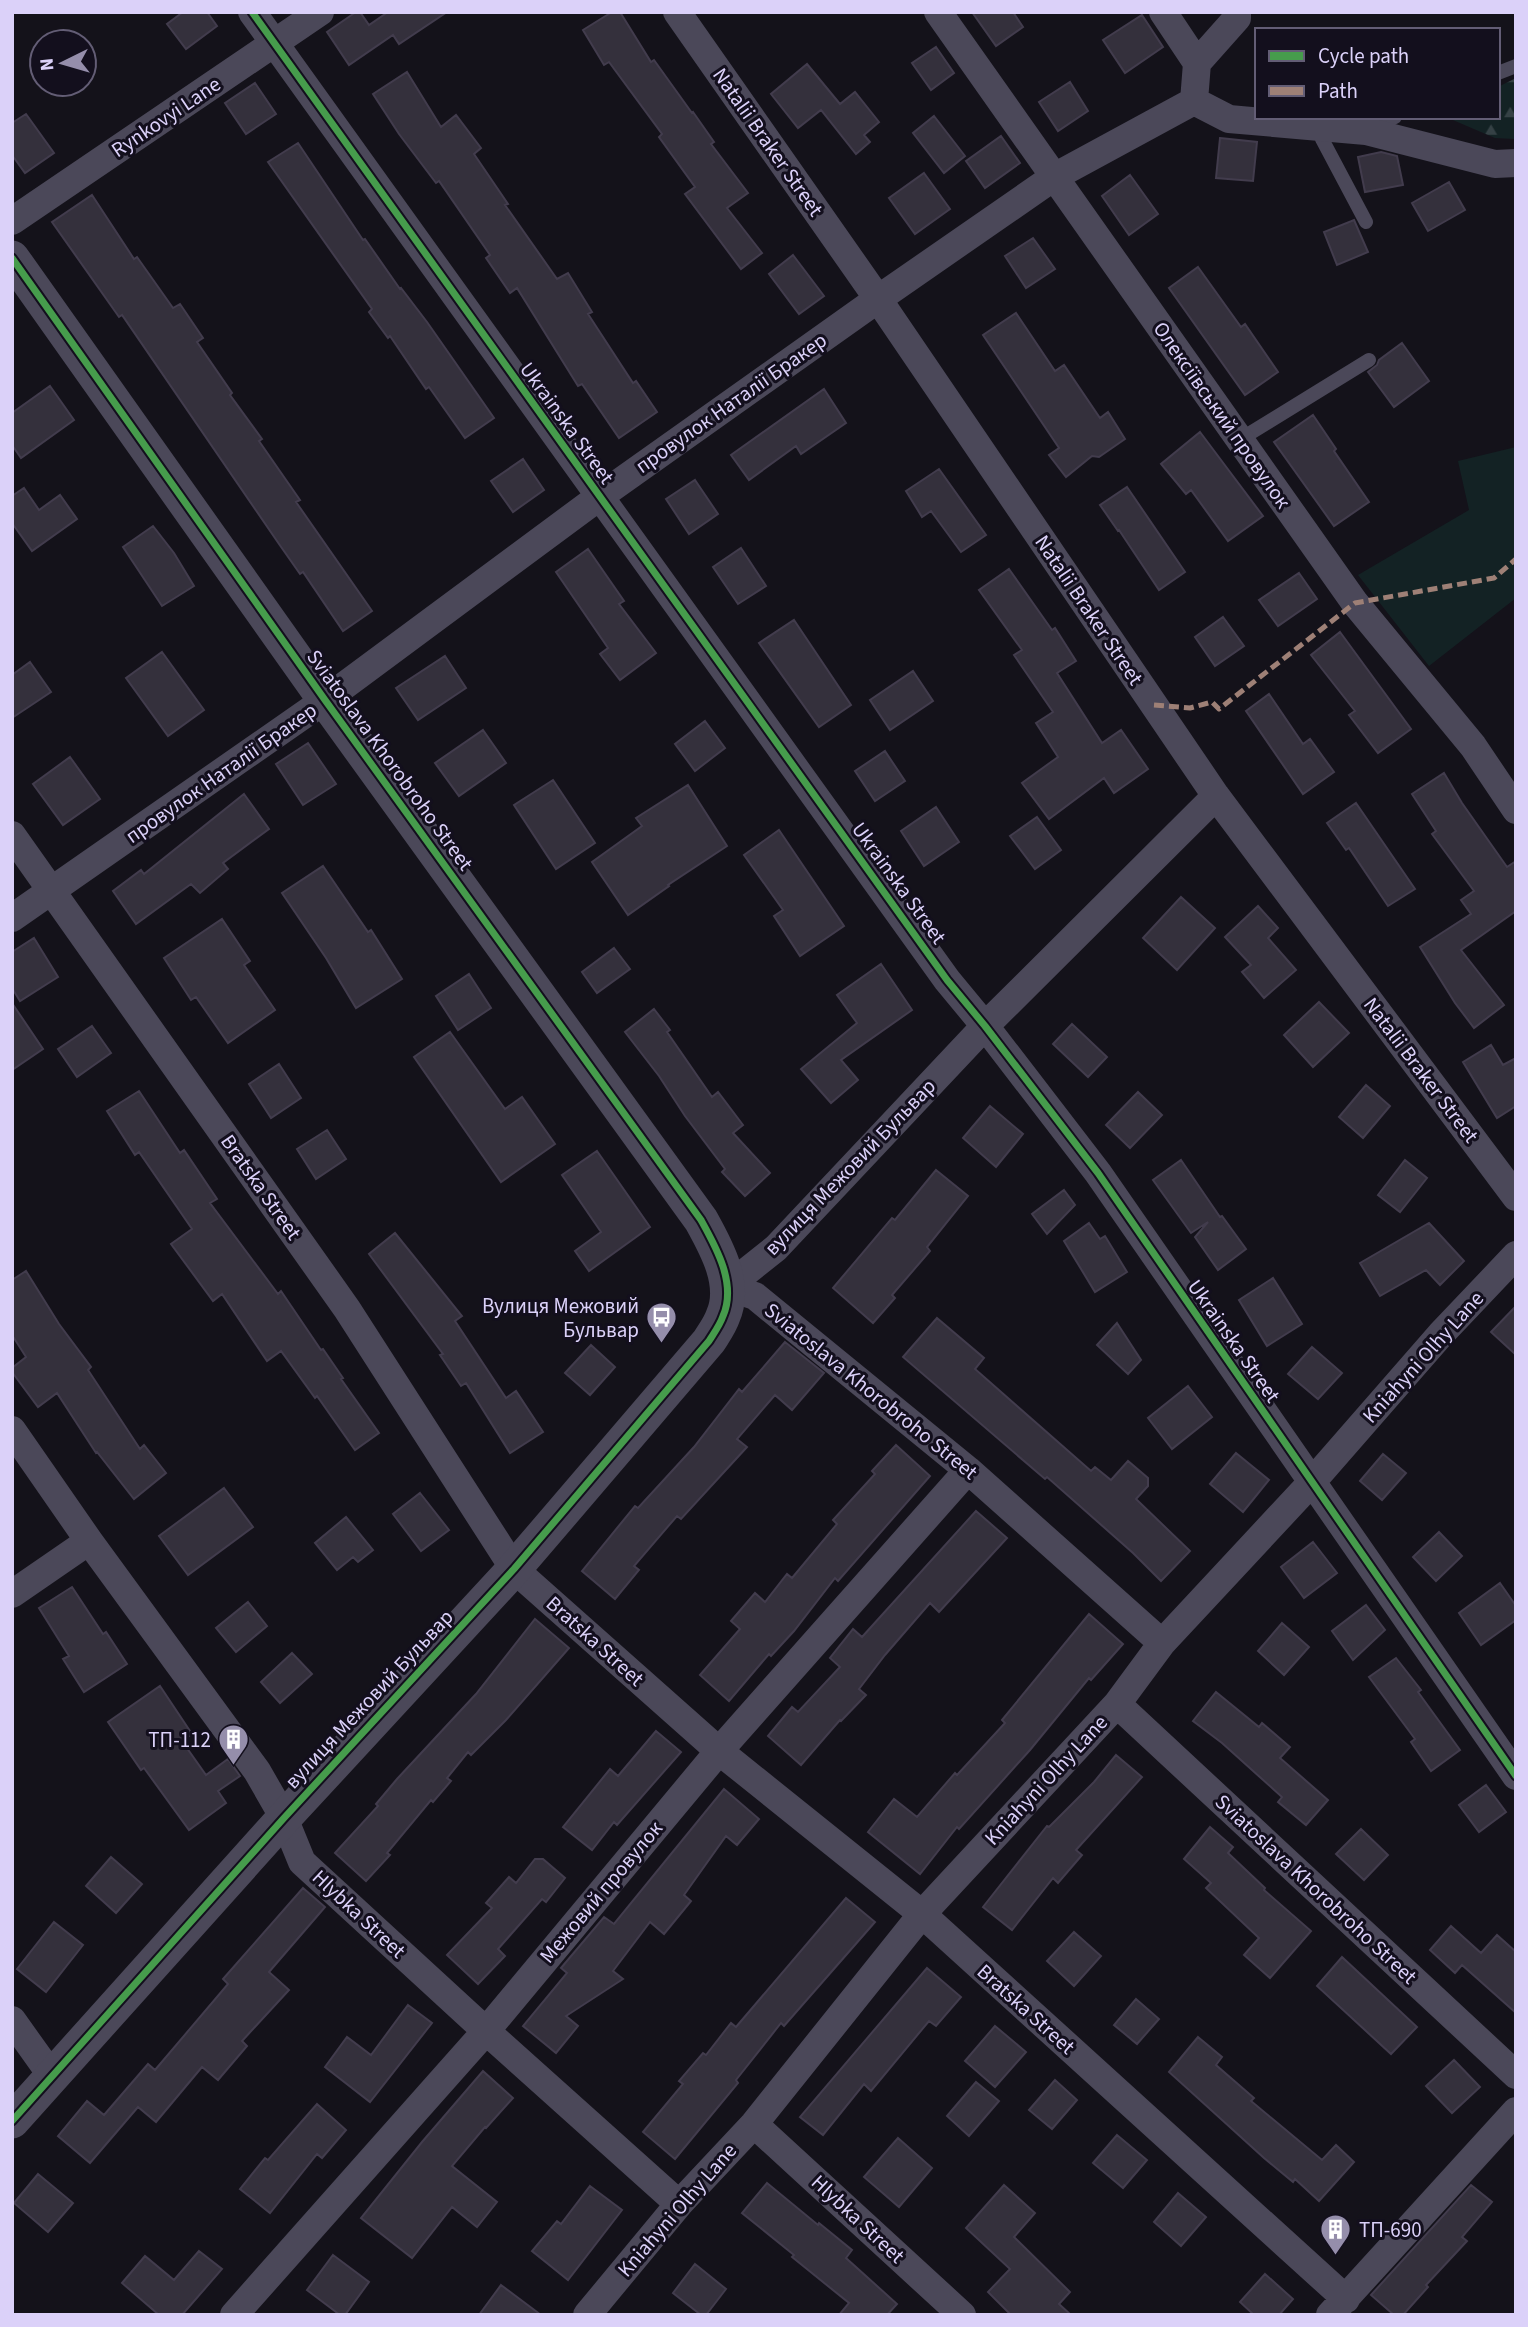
<svg xmlns="http://www.w3.org/2000/svg" width="1528" height="2327" font-family="'Source Sans 3',sans-serif">
  <style>
    .grass { fill: #132224 }
    .forest { fill: url(#forest-firs) }
    .building { fill: #34303c; stroke: #423c4d; stroke-width: 2 }
    .lines { fill: none; stroke-linecap: round; stroke-linejoin: round }
    .service { stroke: #4b4859; stroke-width: 14 }
    .minor { stroke: #4b4859; stroke-width: 28 }
    .tertiary { stroke: #4b4859; stroke-width: 35 }
    .quiet { stroke: #9e8076; stroke-width: 5; stroke-dasharray: 10 5; stroke-linecap: butt }
    .cycleway-casing { stroke: #130f1d; stroke-width: 11 }
    .cycleway { stroke: #469c4c; stroke-width: 7 }
    .labels { text-anchor: middle; stroke-width: 6; stroke-linejoin: round; paint-order: stroke }
    .street-label { font-size: 21px; fill: #dbd1f9; stroke: #130f1d }
    .poi-label { font-size: 21px; fill: #dbd1f9; stroke: #130f1d; text-anchor: end }
  </style>
  <defs>
    <pattern id="forest-firs" width="22" height="20" patternUnits="userSpaceOnUse" patternTransform="scale(1.75)"><rect width="22" height="20" fill="#132224"/><path d="M5 1l3.5 6h-7zM16 11l3.5 6h-7z" fill="#354145"/></pattern>
  </defs>
  <rect width="100%" height="100%" fill="#14121a"/>
  <path class="grass" d="M1516,447V598L1429,666L1358,575L1469,510L1458,461Z"/>
  <path class="forest" d="M1516,78V139L1495,138L1446,117H1498V87Z"/>
  <path class="building" d="M183,12H207L217,26L186,49L167,24Z
    M356,12H360L369,25L388,12H447L399,44L393,35L349,65L327,32Z
    M612,12H620L651,62L654,60L692,113L693,112L714,142L711,144L748,193L727,208L762,253L741,269L685,194L695,187L659,137L662,134L609,62L604,65L583,30Z
    M972,12H1013L1023,27L996,46Z
    M1142,15L1163,47L1125,73L1103,40Z
    M936,47L954,73L931,90L912,63Z
    M807,64L840,104L855,92L879,122L864,135L870,142L856,154L821,110L798,128L771,94Z
    M407,72L441,127L456,115L481,148L474,154L508,204L505,205L557,279L568,273L592,312L588,314L633,383L636,381L657,412L619,438L582,384L578,386L517,288L510,293L486,258L490,255L439,181L436,183L399,134L373,94Z
    M1070,82L1088,111L1058,131L1039,102Z
    M255,83L276,114L246,134L225,103Z
    M26,114L54,153L25,173L12,155V123Z
    M934,116L965,156L944,173L913,133Z
    M1001,136L1020,163L985,188L966,161Z
    M1220,138L1257,142L1253,181L1216,178Z
    M298,143L363,240L365,239L400,289L401,288L427,322L494,418L465,438L429,387L426,389L390,336L388,338L369,312L372,309L268,162Z
    M1381,152L1397,156L1403,185L1365,192L1358,157Z
    M924,173L950,209L915,234L889,198Z
    M1130,175L1158,214L1129,235L1102,196Z
    M1449,182L1465,210L1428,231L1412,203Z
    M92,195L134,259L137,257L173,308L180,304L203,338L197,342L232,393L230,395L262,439L259,441L300,500L296,502L372,611L343,631L303,572L300,574L279,544L122,315L119,317L52,222Z
    M1354,220L1368,252L1337,265L1324,232Z
    M1033,238L1055,269L1026,288L1005,256Z
    M793,255L824,296L799,314L769,274Z
    M1198,267L1241,327L1245,324L1278,372L1245,395L1169,288Z
    M1016,313L1055,371L1064,365L1100,418L1108,412L1125,439L1099,457L1092,456L1066,477L1049,455L1059,448L983,335Z
    M1402,343L1429,381L1394,407L1368,372L1377,365L1379,360Z
    M50,386L74,420L21,458L12,445V413Z
    M824,389L846,423L801,454L796,446L749,480L731,455Z
    M1313,415L1336,449L1334,451L1369,502L1334,526L1274,442Z
    M1200,432L1263,516L1228,541L1191,490L1186,494L1161,464Z
    M523,459L544,490L513,512L491,481Z
    M939,469L986,535L961,552L931,511L922,517L906,491Z
    M695,480L718,514L689,534L666,499Z
    M1127,487L1185,572L1159,590L1119,530L1118,531L1100,505Z
    M24,488L39,510L60,495L77,519L32,551L12,523V496Z
    M153,526L174,553L194,586L162,606L123,547Z
    M741,548L766,586L738,604L713,567Z
    M588,549L624,601L619,604L656,653L620,680L600,654L608,648L556,572Z
    M1009,569L1052,630L1055,628L1076,661L1057,673L1102,743L1121,730L1148,769L1114,793L1104,778L1049,819L1022,783L1058,757L1036,723L1053,712L1014,655L1022,650L979,590Z
    M1299,573L1317,599L1278,626L1259,600Z
    M1223,617L1244,646L1215,666L1195,637Z
    M794,620L851,705L819,727L759,643Z
    M1340,632L1411,729L1378,753L1349,715L1355,711L1311,655Z
    M162,652L204,710L168,736L126,678Z
    M445,656L466,688L418,720L396,688Z
    M30,662L51,692L12,718V675Z
    M913,671L933,701L890,730L870,700Z
    M1269,694L1303,744L1310,739L1334,772L1303,794L1246,711Z
    M705,721L725,748L695,771L675,744Z
    M483,730L506,763L459,796L435,763Z
    M308,743L336,784L303,805L276,764Z
    M885,751L905,781L875,801L855,771Z
    M70,757L100,799L63,825L33,784Z
    M1444,773L1462,803L1507,867L1516,861V911L1461,950L1504,1005L1474,1028L1455,1003L1420,947L1471,914L1461,900L1474,891L1432,834L1436,831L1412,794Z
    M553,780L595,843L556,869L514,805Z
    M688,785L727,846L668,885L669,886L628,915L592,862L642,826L636,818Z
    M244,794L269,829L223,863L228,869L200,893L191,884L136,924L113,891L141,870L144,874Z
    M1356,803L1415,889L1388,906L1349,848L1346,850L1327,823Z
    M936,807L959,842L924,866L901,831Z
    M1037,817L1061,850L1035,869L1010,836Z
    M779,830L844,926L800,956L774,916L783,910L744,855Z
    M323,866L368,932L371,930L402,979L356,1008L326,958L282,893Z
    M1181,897L1215,928L1177,970L1143,938Z
    M1258,906L1278,928L1268,938L1296,970L1264,998L1242,972L1251,965L1225,937Z
    M222,919L250,961L244,965L275,1010L228,1043L196,997L191,1000L164,958Z
    M34,938L58,977L20,1001L12,988V952Z
    M614,948L630,969L597,993L582,972Z
    M881,964L912,1010L841,1060L858,1080L831,1103L801,1069L857,1023L837,995Z
    M469,974L491,1008L458,1030L436,996Z
    M1319,1002L1349,1033L1313,1067L1284,1035Z
    M12,1003L43,1049L12,1070Z
    M654,1009L670,1030L667,1032L712,1097L718,1092L743,1125L733,1133L770,1173L745,1196L722,1172L725,1169L685,1116L659,1076L625,1032Z
    M1072,1024L1107,1057L1088,1077L1053,1044Z
    M92,1026L111,1053L77,1077L58,1049Z
    M450,1032L505,1109L522,1097L555,1144L501,1182L414,1057Z
    M1491,1045L1503,1065L1516,1058V1106L1497,1118L1463,1062Z
    M279,1064L301,1098L271,1118L249,1084Z
    M1366,1085L1390,1106L1363,1138L1339,1117Z
    M139,1091L180,1153L184,1150L217,1199L210,1203L278,1294L281,1291L321,1350L323,1349L343,1378L341,1379L379,1433L355,1450L317,1396L315,1398L281,1351L267,1361L222,1294L213,1301L171,1244L192,1229L139,1152L135,1155L107,1111Z
    M1138,1092L1162,1115L1130,1148L1106,1125Z
    M990,1106L1023,1134L996,1167L963,1138Z
    M327,1130L346,1159L316,1179L297,1149Z
    M597,1151L650,1227L589,1271L575,1251L601,1232L562,1175Z
    M1181,1160L1220,1217L1222,1216L1246,1249L1218,1270L1195,1237L1208,1222L1191,1233L1153,1180Z
    M1405,1160L1427,1178L1400,1212L1378,1195Z
    M936,1170L968,1196L927,1247L930,1251L892,1295L895,1298L873,1323L833,1288L892,1218L895,1220Z
    M1064,1190L1075,1205L1047,1234L1032,1214Z
    M1089,1223L1100,1239L1105,1236L1127,1272L1095,1292L1064,1241Z
    M1429,1223L1464,1261L1440,1285L1426,1270L1380,1296L1360,1263Z
    M395,1233L462,1316L455,1321L506,1398L516,1391L543,1432L510,1453L466,1383L461,1386L440,1355L443,1354L369,1254Z
    M26,1271L59,1324L91,1367L88,1370L140,1449L144,1445L166,1473L134,1499L97,1452L96,1453L57,1393L38,1407L12,1372V1368L26,1357L12,1335V1280Z
    M1273,1278L1302,1324L1267,1346L1239,1300Z
    M1516,1306V1355L1491,1332Z
    M937,1318L984,1358L975,1369L1091,1471L1095,1467L1111,1480L1128,1461L1148,1478V1486L1136,1499L1190,1551L1161,1581L1133,1553L1047,1477L1045,1479L903,1357Z
    M1117,1323L1141,1360L1128,1374L1097,1345Z
    M785,1342L824,1373L792,1410L775,1395L737,1439L747,1447L681,1519L677,1516L634,1566L639,1570L615,1599L582,1571L635,1506L638,1508L694,1447L739,1389L742,1392Z
    M591,1345L615,1367L590,1395L565,1373Z
    M1312,1347L1342,1373L1318,1399L1288,1374Z
    M1188,1386L1212,1417L1172,1449L1148,1418Z
    M896,1445L930,1476L838,1581L835,1578L794,1631L771,1656L769,1654L729,1701L700,1675L740,1629L731,1621L755,1593L765,1602L787,1574L792,1578L837,1524L833,1520L875,1474L872,1471Z
    M1236,1453L1269,1480L1243,1512L1210,1484Z
    M1383,1454L1406,1473L1382,1500L1360,1481Z
    M224,1488L253,1527L188,1575L159,1536Z
    M420,1493L449,1530L421,1551L393,1514Z
    M976,1511L1007,1538L939,1612L930,1603L885,1655L859,1689L866,1695L841,1721L840,1720L801,1765L768,1736L792,1707L798,1712L840,1667L830,1658L853,1629L862,1637Z
    M346,1517L373,1550L358,1562L353,1557L337,1570L315,1543Z
    M1439,1532L1462,1556L1436,1581L1413,1557Z
    M1313,1542L1337,1573L1304,1598L1281,1567Z
    M1500,1583L1516,1606V1620L1481,1645L1459,1613Z
    M72,1587L103,1634L106,1632L127,1664L84,1692L63,1659L69,1656L39,1608Z
    M248,1602L267,1626L236,1652L216,1628Z
    M1366,1605L1385,1630L1353,1660L1332,1631Z
    M1089,1614L1123,1644L1091,1680L1089,1678L1030,1750L959,1829L957,1827L920,1874L868,1832L894,1799L917,1817L955,1773L957,1775L1005,1723L1002,1720Z
    M535,1619L569,1648L506,1720L471,1755L468,1752L447,1778L451,1781L433,1802L431,1800L387,1853L390,1855L366,1881L335,1853L378,1806L376,1804L397,1779L476,1694Z
    M1282,1623L1309,1647L1284,1675L1258,1651Z
    M292,1653L312,1674L280,1703L261,1682Z
    M1396,1658L1421,1690L1418,1692L1460,1750L1431,1771L1411,1742L1415,1739L1369,1677Z
    M160,1686L192,1734L182,1741L206,1775L228,1759L240,1776L218,1791L226,1803L189,1830L144,1768L141,1770L108,1722Z
    M1216,1692L1259,1727L1262,1723L1290,1747L1280,1758L1328,1800L1306,1825L1278,1802L1282,1797L1222,1743L1193,1721Z
    M656,1731L681,1752L617,1825L614,1822L592,1850L563,1827L610,1769L618,1776Z
    M1116,1755L1142,1777L1076,1850L1082,1855L1058,1883L1053,1878L1012,1930L983,1907L1047,1826L1049,1827L1094,1782Z
    M1486,1785L1506,1812L1479,1832L1459,1805Z
    M724,1789L759,1819L737,1845L726,1836L684,1895L691,1901L664,1934L650,1922L613,1971L623,1979L566,2016L578,2026L556,2053L523,2026L567,1973L561,1968L604,1917L614,1924Z
    M1210,1827L1233,1847L1228,1853L1265,1888L1264,1890L1311,1931L1270,1978L1244,1955L1259,1938L1206,1888L1211,1883L1184,1859Z
    M1361,1829L1388,1855L1364,1880L1336,1854Z
    M111,1857L142,1884L116,1913L86,1886Z
    M535,1859H543L565,1878L546,1902L542,1899L498,1949L505,1956L478,1984L447,1955L492,1908L486,1903L509,1877L516,1883Z
    M303,1888L325,1907L269,1972L289,1990L242,2041L247,2046L218,2080L202,2067L156,2122L138,2107L90,2163L58,2136L87,2101L104,2115L148,2064L155,2070L228,1984L223,1979Z
    M846,1898L875,1922L784,2026L781,2023L736,2080L738,2083L675,2159L643,2132L683,2084L679,2081L703,2053L706,2055L731,2023L736,2027Z
    M54,1922L83,1945L46,1992L17,1969Z
    M1451,1926L1481,1953L1497,1935L1516,1952V2013L1462,1965L1455,1973L1430,1950Z
    M1074,1932L1101,1956L1074,1986L1047,1961Z
    M1342,1957L1417,2027L1391,2054L1317,1986Z
    M927,1968L961,1997L936,2026L929,2021L871,2091L864,2084L823,2135L800,2117Z
    M1136,1999L1159,2019L1137,2044L1114,2025Z
    M408,2005L432,2023L370,2102L325,2067L347,2037L371,2055Z
    M995,2026L1026,2052L995,2087L965,2061Z
    M1198,2037L1222,2057L1216,2065L1254,2098L1251,2101L1322,2160L1336,2145L1354,2162L1319,2201L1295,2179L1293,2182L1264,2158L1169,2072Z
    M1454,2060L1480,2087L1452,2113L1426,2086Z
    M483,2071L513,2098L486,2128L485,2127L452,2166L497,2202L477,2227L452,2207L412,2258L361,2218L422,2142Z
    M1055,2080L1077,2100L1052,2129L1029,2110Z
    M976,2082L999,2101L969,2136L947,2116Z
    M317,2104L346,2130L322,2158L317,2154L270,2213L240,2189L265,2158L268,2160Z
    M1117,2135L1147,2160L1123,2188L1093,2163Z
    M898,2138L932,2168L899,2207L864,2177Z
    M38,2174L73,2203L48,2232L14,2203Z
    M767,2183L818,2225L819,2223L852,2250L846,2258L897,2304L887,2315H839L849,2303L792,2257L794,2255L742,2213Z
    M1004,2185L1035,2213L1014,2237L1070,2292L1059,2304L1071,2315H1011L988,2292L1010,2269L966,2228Z
    M1471,2185L1492,2202L1462,2237L1467,2241L1426,2285L1428,2287L1403,2315H1394L1371,2295Z
    M590,2186L622,2210L568,2280L532,2251L557,2221L561,2224Z
    M1178,2193L1206,2217L1181,2246L1154,2222Z
    M199,2251L222,2269L182,2315H159L122,2283L145,2256L174,2280Z
    M333,2255L369,2282L345,2315H340L307,2290Z
    M695,2264L726,2289L706,2315H701L673,2293Z
    M1265,2274L1293,2299L1279,2315H1254L1240,2302Z
    M501,2285L541,2315H479Z"/>
  <g class="lines">
    <path class="service" d="M1498,73L1516,66
      M1322,127V139L1366,222
      M1370,129L1395,117
      M1239,440L1369,360"/>
    <path class="minor" d="M252,12L947,980L985,1026L1098,1173L1516,1776
      M677,12L878,299L1216,796L1516,1197
      M938,12L1355,603L1473,746L1516,810
      M1163,12L1197,63L1194,101
      M1197,63L1237,18V12
      M12,221L320,12
      M12,835L347,1309L514,1569L719,1751L922,1914L1346,2299
      M12,918L325,700L599,497L878,299L1054,177L1194,101L1229,119L1366,131L1495,164L1516,163
      M727,1287L776,1248L985,1026L1216,796
      M727,1287L755,1296L968,1470L1162,1643
      M12,1430L89,1541L257,1771L284,1818L302,1862L486,2031L679,2204
      M12,1594L89,1541
      M1117,1704L1516,2075
      M12,2020L52,2076
      M754,2124L962,2315
      M234,2315L486,2031L719,1751L968,1470
      M587,2315L679,2204L754,2124L922,1914L1117,1704L1162,1643L1311,1483L1441,1334L1516,1255
      M1330,2315L1516,2111"/>
    <path class="tertiary" d="M12,258L325,700L701,1220C716,1247 737,1284 723,1316C720,1325 714,1333 709,1341L514,1569L284,1818L12,2121"/>
    <path class="quiet" d="M1154,705L1190,708L1212,702L1219,709L1355,603L1494,578L1516,559"/>
    <defs>
      <path id="cycleway" d="M252,12L947,980L985,1026L1098,1173L1516,1776
        M12,258L325,700L701,1220C716,1247 737,1284 723,1316C720,1325 714,1333 709,1341L514,1569L284,1818L12,2121"/>
    </defs>
    <use href="#cycleway" class="cycleway-casing"/>
    <use href="#cycleway" class="cycleway"/>
  </g>
  <defs>
    <symbol id="bus-pin" viewBox="-11 -11 22 30"><path d="M0 17L-7.5 6A9.5 9.5 0 1 1 7.5 6Z" fill="#958eab" stroke="#130f1d"/><path d="M-5-6H5V4H4V6H2V4H-2V6H-4V4H-5ZM-3.5-4V0h7V-4ZM-3.5 1.2v1.5H-2V1.2ZM2 1.2v1.5H3.5V1.2Z" fill="#fff"/></symbol>
    <symbol id="building-pin" viewBox="-11 -11 22 30"><path d="M0 17L-7.5 6A9.5 9.5 0 1 1 7.5 6Z" fill="#958eab" stroke="#130f1d"/><path d="M-4-6H4V6H1V3H-1V6H-4ZM-2.5-4.3h1.7v1.8h-1.7ZM.8-4.3h1.7v1.8H.8ZM-2.5-1h1.7V.8h-1.7ZM.8-1h1.7V.8H.8Z" fill="#fff"/></symbol>
  </defs>
  <g fill-rule="evenodd">
    <use href="#bus-pin" x="644" y="1300" width="35" height="47"/>
    <use href="#building-pin" x="216" y="1722" width="35" height="47"/>
    <use href="#building-pin" x="1318" y="2212" width="35" height="47"/>
  </g>
  <g class="labels">
    <g class="street-label">
      <text transform="translate(166 117) rotate(-34)" y="7">Rynkovyi Lane</text>
      <text transform="translate(768 142) rotate(55)" y="7">Natalii Braker Street</text>
      <text transform="translate(731 403) rotate(-35)" y="7">провулок Наталії Бракер</text>
      <text transform="translate(1222 415) rotate(55)" y="7">Олексіївський провулок</text>
      <text transform="translate(567 423) rotate(54)" y="7">Ukrainska Street</text>
      <text transform="translate(1089 610) rotate(56)" y="7">Natalii Braker Street</text>
      <text transform="translate(390 760) rotate(54)" y="7">Sviatoslava Khorobroho Street</text>
      <text transform="translate(221 773) rotate(-35)" y="7">провулок Наталії Бракер</text>
      <text transform="translate(899 883) rotate(54)" y="7">Ukrainska Street</text>
      <text transform="translate(1421 1070) rotate(53)" y="7">Natalii Braker Street</text>
      <text transform="translate(850 1167) rotate(-46)" y="7">вулиця Межовий Бульвар</text>
      <text transform="translate(261 1187) rotate(55)" y="7">Bratska Street</text>
      <text transform="translate(1234 1341) rotate(55)" y="7">Ukrainska Street</text>
      <text transform="translate(1423 1357) rotate(-48)" y="7">Kniahyni Olhy Lane</text>
      <text transform="translate(871 1391) rotate(39)" y="7">Sviatoslava Khorobroho Street</text>
      <text transform="translate(595 1641) rotate(42)" y="7">Bratska Street</text>
      <text transform="translate(369 1699) rotate(-47)" y="7">вулиця Межовий Бульвар</text>
      <text transform="translate(1046 1780) rotate(-47)" y="7">Kniahyni Olhy Lane</text>
      <text transform="translate(1316 1889) rotate(43)" y="7">Sviatoslava Khorobroho Street</text>
      <text transform="translate(601 1892) rotate(-50)" y="7">Межовий провулок</text>
      <text transform="translate(359 1914) rotate(43)" y="7">Hlybka Street</text>
      <text transform="translate(1026 2009) rotate(42)" y="7">Bratska Street</text>
      <text transform="translate(677 2210) rotate(-49)" y="7">Kniahyni Olhy Lane</text>
      <text transform="translate(858 2219) rotate(43)" y="7">Hlybka Street</text>
    </g>
    <g class="poi-label">
      <text x="639" y="1313">Вулиця Межовий<tspan x="639" dy="24">Бульвар</tspan></text>
      <text x="211" y="1747">ТП-112</text>
      <text x="1359" y="2237" text-anchor="start">ТП-690</text>
    </g>
  </g>
  <rect width="1528" height="2327" fill="none" stroke="#dbd1f9" stroke-width="28"/>
  <rect x="1255" y="28" width="245" height="91" fill="#130f1d" stroke="#635d75" stroke-width="2"/>
  <rect x="1269" y="51" width="35" height="10" fill="#469c4c" stroke="#635d75" stroke-width="2"/>
  <text x="1318" y="63" font-size="21" fill="#dbd1f9">Cycle path</text>
  <rect x="1269" y="86" width="35" height="10" fill="#9e8076" stroke="#635d75" stroke-width="2"/>
  <text x="1318" y="98" font-size="21" fill="#dbd1f9">Path</text>
  <g transform="translate(63 63) rotate(265)"><circle r="33" fill="#130f1d" stroke="#635d75" stroke-width="2"/>
  <path d="M0-5L12 26L0 18L-12 26Z" fill="#958eab"/>
  <text y="-10" font-size="19" font-weight="bold" text-anchor="middle" fill="#dbd1f9">N</text>
  </g>
</svg>
